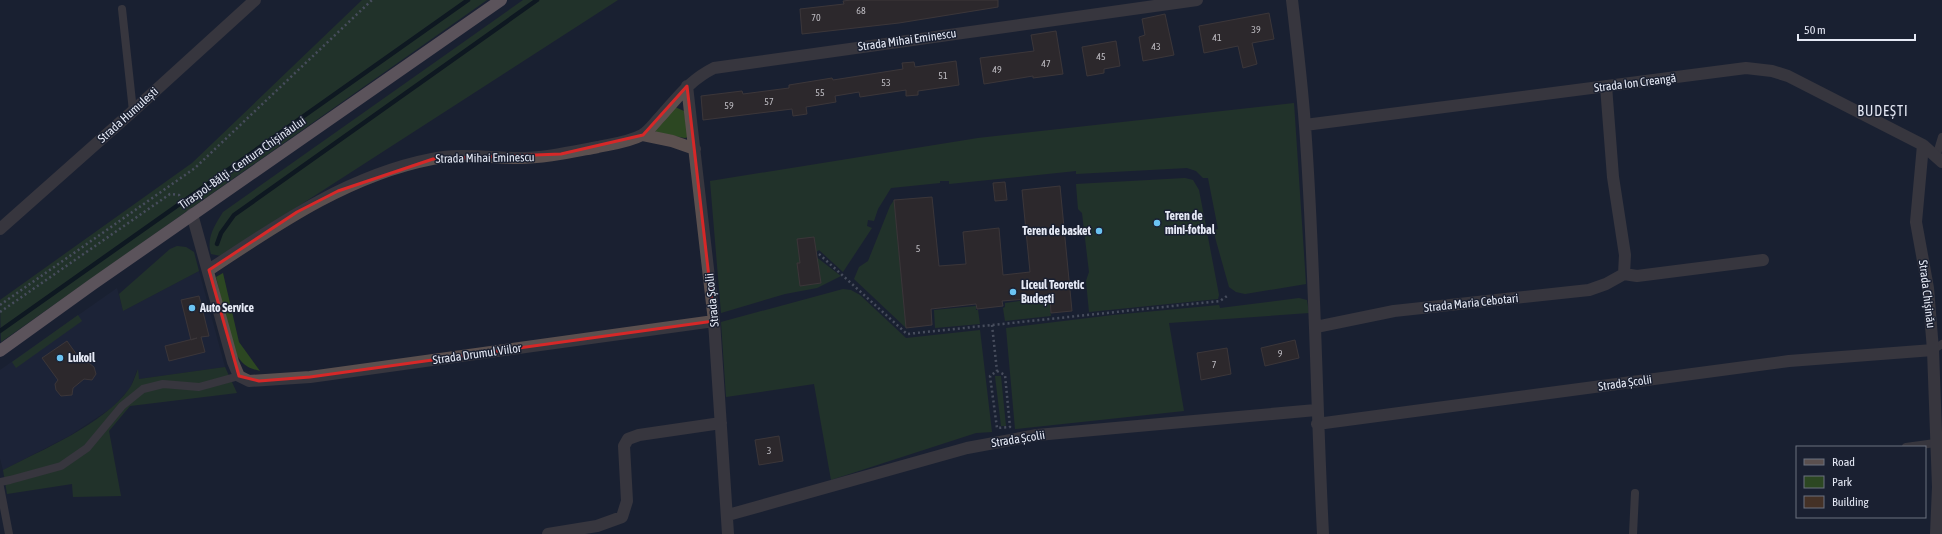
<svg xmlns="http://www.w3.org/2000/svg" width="1942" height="534" font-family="'Asap Condensed',sans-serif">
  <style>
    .built { fill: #20273e }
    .green { fill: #2c4722 }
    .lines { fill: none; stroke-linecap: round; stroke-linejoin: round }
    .stream { stroke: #010e0f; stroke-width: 4.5 }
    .building { fill: #443126; stroke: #645043 }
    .path { stroke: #7e8392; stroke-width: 2.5; stroke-dasharray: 2 3; stroke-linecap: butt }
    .lane { stroke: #5b504f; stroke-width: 8 }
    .street { stroke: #5b504f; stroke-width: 12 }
    .highway { stroke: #ac908f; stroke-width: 12 }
    .marked { fill: none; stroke: #d62828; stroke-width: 3; stroke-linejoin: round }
    .poi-dot { fill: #6bc3f2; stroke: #1a2031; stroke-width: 1.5 }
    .labels { text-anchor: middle; stroke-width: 3; stroke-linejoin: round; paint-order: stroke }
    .number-label { font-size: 10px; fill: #bdbbc1 }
    .street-label { font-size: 12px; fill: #e5e9f5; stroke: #1a2031 }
    .poi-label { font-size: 12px; font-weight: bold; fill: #e5e9f5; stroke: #1a2031; text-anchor: start }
    .quarter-label { font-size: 14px; letter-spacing: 1px; fill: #e5e9f5; stroke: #1a2031 }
  </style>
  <rect width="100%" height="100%" fill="#1a2031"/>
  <path class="built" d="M199,271L225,367L139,379L137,370L130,388L113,407L69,436L3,470L0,458V370L117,288L123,311Z"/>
  <path class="green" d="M362,0H487L1,342L0,300L192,163Z
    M523,0H618L221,256L211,254C206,238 215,225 223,212Z
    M1294,103L1306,284L1245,294L1236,292L1229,287L1213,230L1218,229L1208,178H1203L1196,171L1187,168L1076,174V171L949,184V181H940V183L891,188L878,209L874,221L868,220L867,226L872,228L843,272L819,250L815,253V256L841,276L817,288L785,294L721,313L710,181L978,138Z
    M675,107L684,111L688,137L685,138L657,133L654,130Z
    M1185,178L1193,180L1199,190L1219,295L1218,299L1089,312L1086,281L1089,272L1082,213L1078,209L1076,184Z
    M894,200L906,328L854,279L859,267L868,261L890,206Z
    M177,246L186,247L194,252L199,271L123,311L119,294L170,249Z
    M223,273L239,342L260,371C252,369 246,367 241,361C229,349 221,295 216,277Z
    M843,289L851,290L860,295L906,338L980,330L992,432L976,433L831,480L814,384L726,397L721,322Z
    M1049,297L1051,316L1005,321L1003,308L1005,307V303Z
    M1299,298L1307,300L1309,313L1169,323L1184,411L1015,429L1006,328L1113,315L1219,305L1220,308Z
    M976,306V310H978L980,324L935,328L934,310Z
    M78,315L82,321L16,368L12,362Z
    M225,367L237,393L130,406L109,431L121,496L73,497L72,484L7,494L3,470C42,450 104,424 129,389C133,384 135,376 138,369L139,379Z
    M995,376H1001L1006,426H1001Z"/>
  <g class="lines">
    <path class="stream" d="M217,244L221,233L234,215L537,0
      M0,331L468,0"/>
  </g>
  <path class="building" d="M851,0H998V7L899,23L802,34L800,9L844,4L843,1Z
    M1269,13L1274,39L1252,43L1257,64L1243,68L1238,46L1204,53L1199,26Z
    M1165,14L1174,55L1143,61L1139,37L1145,35L1142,19Z
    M1056,31L1063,74L1033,78V76L984,84L980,58L1034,51L1031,35Z
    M1116,41L1120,66L1104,69V73L1087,76L1082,47Z
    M956,61L959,85L918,91V95L906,96V90L860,97L859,92L835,96L836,102L806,107L807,114L793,116L792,109L703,120L701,96L742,91L743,94L789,88V85L832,78L833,80L903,69L902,63L914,62L915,67Z
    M1005,182L1007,200L995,201L993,183Z
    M1060,186L1072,311L1051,313L1050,297L1002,301L1003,306L977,309L976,304L931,309L932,325L906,328L894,200L932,197L939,266L966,264L963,232L999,228L1003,275L1030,272L1022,190Z
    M814,237L821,283L800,286L797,263H800L797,239Z
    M199,296L209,336L201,337L205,352L169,361L165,346L197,338L191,340L181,300Z
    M1295,340L1299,358L1265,366L1261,348Z
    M67,341L82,362L89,363L94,367L96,374L92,380L84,379L73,388L72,395L61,396L56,390L55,384L58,380L42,358Z
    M1227,348L1231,374L1201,380L1197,353Z
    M779,436L783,461L759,465L755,440Z"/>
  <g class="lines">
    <path class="path" d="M819,254L907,334L1220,301L1227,296
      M0,305L195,168L372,0
      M0,312L170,194L179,195L184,203
      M992,325L997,371
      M997,371L1005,375L1010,427L997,428L990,376Z"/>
    <path class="lane" d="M122,9L133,111
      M1936,157L1942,137
      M1933,350L1942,344
      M1906,447L1935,443
      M0,482L10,480L61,466L87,448L122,406L143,389L163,384L199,387L239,376
      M0,487L9,534
      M1633,534L1635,493"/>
    <path class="street" d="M1292,0C1297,42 1302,84 1305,126C1315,262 1316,398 1323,534
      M687,86L714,321L728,534
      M1606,86L1613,177L1625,255L1624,274
      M1305,125L1746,68L1772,71L1788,76L1923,145L1942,162
      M643,135L672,141L695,149
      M1923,145L1916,222L1928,288L1933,350L1938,487L1936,534
      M192,214L233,362L239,376L249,381L310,377L714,321
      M0,229L133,111L255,0
      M209,270C278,224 349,175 432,159C460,153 489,158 517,158C545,158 571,152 598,147C612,144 629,142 642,135C649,131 655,122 661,116C679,96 690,80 714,68L1197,0
      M1316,327L1394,311L1589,290L1606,284L1624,274L1637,276L1763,260
      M1317,424L1789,361L1933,350
      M728,515L967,448L1037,435L1316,410
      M548,534L597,526L622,517L627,501L624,446L628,439L639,435L721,423"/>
    <path class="highway" d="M0,351L93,284L501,0"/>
  </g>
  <path d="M0 0H1942V534H0ZM687,86L714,321L310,377L259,381L239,376L209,270L297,212L338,191L433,159L561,154L643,135Z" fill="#1a2031" fill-opacity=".55" fill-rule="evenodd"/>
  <path class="marked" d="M687,86L714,321L310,377L259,381L239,376L209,270L297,212L338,191L433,159L561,154L643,135Z"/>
  <g class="poi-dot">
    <circle cx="1157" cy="223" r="4"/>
    <circle cx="1099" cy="231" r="4"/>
    <circle cx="1013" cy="292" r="4"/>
    <circle cx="192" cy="308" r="4"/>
    <circle cx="60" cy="358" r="4"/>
  </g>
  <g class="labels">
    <g class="number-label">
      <text x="861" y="14">68</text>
      <text x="816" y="21">70</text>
      <text x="1256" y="33">39</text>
      <text x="1217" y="41">41</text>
      <text x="1156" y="50">43</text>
      <text x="1101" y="60">45</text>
      <text x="1046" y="67">47</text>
      <text x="997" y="73">49</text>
      <text x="943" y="79">51</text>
      <text x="886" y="86">53</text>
      <text x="820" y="96">55</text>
      <text x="769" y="105">57</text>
      <text x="729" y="109">59</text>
      <text x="918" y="252">5</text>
      <text x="1280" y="357">9</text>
      <text x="1214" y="368">7</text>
      <text x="769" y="454">3</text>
    </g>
    <g class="street-label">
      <text transform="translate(907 40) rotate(-8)" y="4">Strada Mihai Eminescu</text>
      <text transform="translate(1635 83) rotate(-7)" y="4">Strada Ion Creangă</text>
      <text transform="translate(128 115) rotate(-42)" y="4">Strada Humulești</text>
      <text transform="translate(485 158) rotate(-1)" y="4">Strada Mihai Eminescu</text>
      <text transform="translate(242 163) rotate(-35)" y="4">Tiraspol-Bălţi - Centura Chișinăului</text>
      <text transform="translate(1927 294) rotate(83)" y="4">Strada Chișinău</text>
      <text transform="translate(712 300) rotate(-96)" y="4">Strada Școlii</text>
      <text transform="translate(1471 303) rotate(-6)" y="4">Strada Maria Cebotari</text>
      <text transform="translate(477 354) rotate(-8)" y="4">Strada Drumul Viilor</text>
      <text transform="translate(1625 383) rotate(-8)" y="4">Strada Școlii</text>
      <text transform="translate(1018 439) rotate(-9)" y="4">Strada Școlii</text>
    </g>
    <g class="poi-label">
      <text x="1165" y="220">Teren de<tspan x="1165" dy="14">mini-fotbal</tspan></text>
      <text x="1091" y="235" text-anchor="end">Teren de basket</text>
      <text x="1021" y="289">Liceul Teoretic<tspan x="1021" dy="14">Budești</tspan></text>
      <text x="200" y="312">Auto Service</text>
      <text x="68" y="362">Lukoil</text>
    </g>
    <g class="quarter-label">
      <text x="1883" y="116">BUDEȘTI</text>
    </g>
  </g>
  <rect x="1796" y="446" width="130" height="72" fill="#1a2031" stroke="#6b707f"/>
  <rect x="1804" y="459" width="20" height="6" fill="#5b504f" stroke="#6b707f"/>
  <text x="1832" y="466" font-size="12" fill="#e5e9f5">Road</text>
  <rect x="1804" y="476" width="20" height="12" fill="#2c4722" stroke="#6b707f"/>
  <text x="1832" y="486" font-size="12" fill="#e5e9f5">Park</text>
  <rect x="1804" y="496" width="20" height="12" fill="#443126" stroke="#6b707f"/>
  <text x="1832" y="506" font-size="12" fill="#e5e9f5">Building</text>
  <path d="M1798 34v6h117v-6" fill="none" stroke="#e5e9f5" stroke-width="2"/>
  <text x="1804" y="34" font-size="12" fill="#e5e9f5" stroke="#1a2031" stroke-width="3" paint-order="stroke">50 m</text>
</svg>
